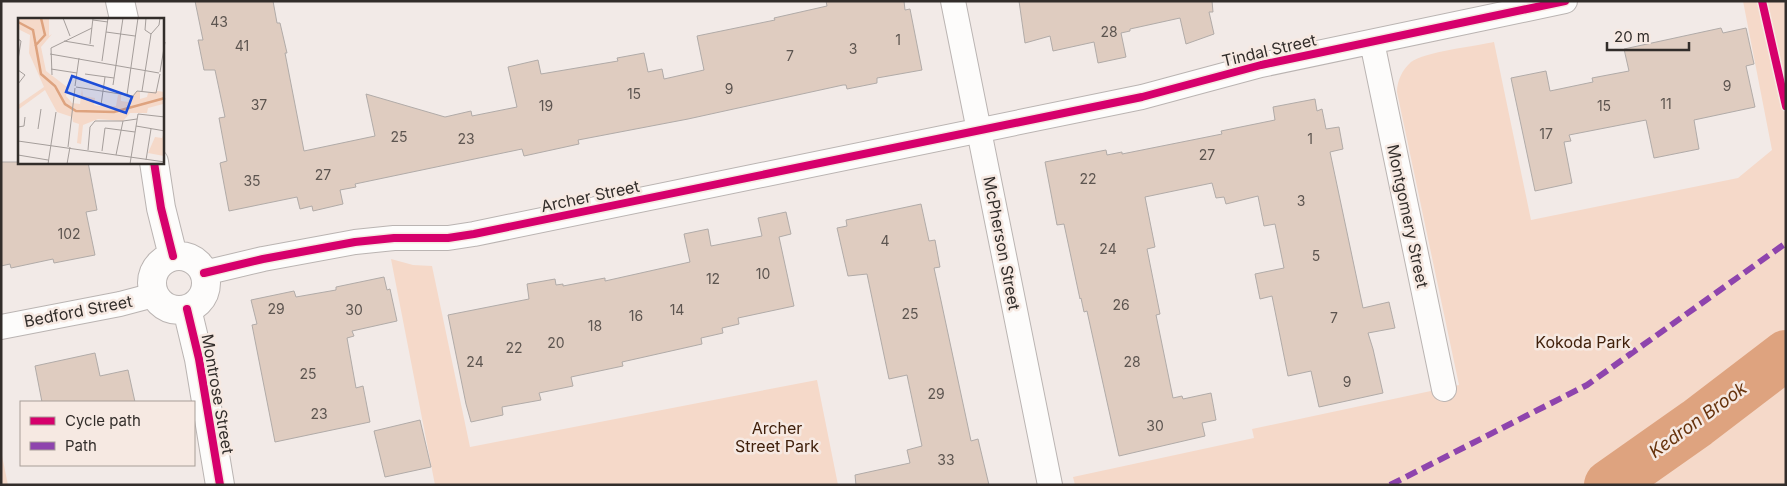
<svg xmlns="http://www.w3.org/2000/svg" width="1787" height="486" font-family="Inter,sans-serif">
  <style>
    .green { fill: #f5d9c9 }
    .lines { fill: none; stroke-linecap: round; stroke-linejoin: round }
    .river { stroke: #dea37f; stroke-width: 50 }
    .building { fill: #dfccc0; stroke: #b1aba8 }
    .minor-casing { stroke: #bab4b2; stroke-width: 26 }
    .tertiary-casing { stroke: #bab4b2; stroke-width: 30 }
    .minor { stroke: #fdfcfb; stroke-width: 24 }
    .tertiary { stroke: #fdfcfb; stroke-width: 28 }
    .quiet { stroke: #8e44ad; stroke-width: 6; stroke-dasharray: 12 6; stroke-linecap: butt }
    .cycleway-casing { stroke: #f6e9e2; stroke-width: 11 }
    .cycleway { stroke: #d6006c; stroke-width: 8 }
    .labels { text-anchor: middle; stroke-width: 5; stroke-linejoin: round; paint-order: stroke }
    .number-label { font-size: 14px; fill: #5d5550 }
    .street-label { font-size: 16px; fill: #322d2a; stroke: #f6e9e2 }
    .park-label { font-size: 16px; fill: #40200b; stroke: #f6e9e2 }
    .water-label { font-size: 18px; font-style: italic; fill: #68340e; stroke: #f6e9e2 }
    .inset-river { fill: none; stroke: #dea37f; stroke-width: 2.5 }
    .inset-road { fill: none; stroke: #a59e9b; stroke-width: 1 }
    .view { fill: #1d4ed8; fill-opacity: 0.15; stroke: #1d4ed8; stroke-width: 2.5 }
    .inset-edge { fill: none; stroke: #322d2a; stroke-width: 2.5 }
  </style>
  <rect width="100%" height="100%" fill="#f2eae7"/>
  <path class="green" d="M1743,1H1786V485H1075L1073,477L1254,438L1252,429L1459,385L1397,92C1397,81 1402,70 1411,62C1424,52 1476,46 1494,42L1531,220L1738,178L1772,150Z
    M391,259L413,265L432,266L470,447L817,380L838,485H435Z
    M1,451L8,485H1Z"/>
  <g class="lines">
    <path class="river" d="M1609,485L1697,423L1786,355"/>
  </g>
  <path class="building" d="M195,1H273L277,23H280L287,53H285L304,151L375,136L366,94L445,117L471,111L472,116L517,107L508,67L538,60L541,74L618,61L617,58L644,53L648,72L662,69L664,79L704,70L697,36L775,20L774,18L827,6L826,1H904L905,10L910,9L922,70L877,78V83L847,89L846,85H843L688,119L578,140L579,144L524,156L522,149L355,184L356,187L340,190L343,204L313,211L312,206L300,209L297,197L229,211L220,163L227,161L219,118L225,117L215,70H204L198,40H203Z
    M1019,1H1212L1213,12H1209L1214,34L1186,44L1180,18L1130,29V31L1121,33L1126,57L1098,63L1094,42L1053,51L1050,36L1025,43Z
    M1721,28L1723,33L1746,28L1754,64L1746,66L1755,107L1694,120L1699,149L1654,158L1646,120L1569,135L1571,141L1564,142L1572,183L1535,191L1511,78L1546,71L1550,91L1593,82L1592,78L1629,71L1624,49Z
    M1315,99L1317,111L1322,109L1326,129L1339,127L1343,149L1330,152L1363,308L1389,302L1395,328L1368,333L1373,349L1383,393L1319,407L1311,371L1288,376L1272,296L1260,299L1255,274L1284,268L1275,224L1264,226L1258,196L1226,204L1224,197L1216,198L1212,183L1145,197L1155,247L1147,249L1160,314L1156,315L1173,398L1182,396L1183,399L1211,393L1216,420L1202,423L1205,436L1119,456L1087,311L1084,312L1081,298L1080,299L1064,224L1057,225L1045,162L1106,150L1107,155L1122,152V154L1222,134L1221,131L1275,120L1273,107Z
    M1,162H88L97,210L86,212L95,255L54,263L53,259L11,268L10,264L1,266Z
    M921,204L929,241L935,240L940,267L934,268L971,441L978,439L989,485H856L855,475L910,463L907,450L922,446L907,375L889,379L867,274L848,276L837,228L847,226L846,220Z
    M786,212L791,234L779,237L794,306L738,318L739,324L722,328L723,333L701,338L702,344L622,362L623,366L571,377L573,386L539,393L541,400L502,407L503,415L471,422L466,404L448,315L529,299L527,284L555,279L556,285L563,284V286L605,278V281L690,262L684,234L708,229L711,246L762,236L758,218Z
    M384,277L387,290L390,289L397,321L352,331L354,336L347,338L356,388L363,386L370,422L275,442L252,325L257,324L251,300L294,291L296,297L336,290V287Z
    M95,353L100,376L128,370L135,402H42L35,366Z
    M420,420L431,467L385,477L374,431Z"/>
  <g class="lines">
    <defs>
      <path id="minor" d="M953,1L1050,485
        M1372,42L1444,389
        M204,273L263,259L355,242L394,238H448L474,234L1142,97L1261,65L1565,1
        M1,327L120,304L154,295"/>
      <path id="tertiary" d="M120,1L124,19
        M154,162L161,208L173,256
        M152 283a27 27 0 1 1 54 0a27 27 0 1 1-54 0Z
        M187,309L199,359L220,485"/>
    </defs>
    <use href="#minor" class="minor-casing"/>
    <use href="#tertiary" class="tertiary-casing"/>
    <use href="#minor" class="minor"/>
    <use href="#tertiary" class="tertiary"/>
    <path class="quiet" d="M1390,485L1587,385L1786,243"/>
    <defs>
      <path id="cycleway" d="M1762,1L1786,106
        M154,162L161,208L173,256
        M204,273L263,259L355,242L394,238H448L474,234L1142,97L1261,65L1565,1
        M187,309L199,359L220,485"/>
    </defs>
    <use href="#cycleway" class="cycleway-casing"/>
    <use href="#cycleway" class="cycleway"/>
  </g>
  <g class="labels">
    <g class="number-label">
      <text x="219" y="27">43</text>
      <text x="1109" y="37">28</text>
      <text x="898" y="45">1</text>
      <text x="242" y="51">41</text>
      <text x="853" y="54">3</text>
      <text x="790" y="61">7</text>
      <text x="1727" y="91">9</text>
      <text x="729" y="94">9</text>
      <text x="634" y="99">15</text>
      <text x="1666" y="109">11</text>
      <text x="259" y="110">37</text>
      <text x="546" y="111">19</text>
      <text x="1604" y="111">15</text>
      <text x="1546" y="139">17</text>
      <text x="399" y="142">25</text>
      <text x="466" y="144">23</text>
      <text x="1310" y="144">1</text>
      <text x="1207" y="160">27</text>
      <text x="323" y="180">27</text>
      <text x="1088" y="184">22</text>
      <text x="252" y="186">35</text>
      <text x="1301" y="206">3</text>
      <text x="69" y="239">102</text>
      <text x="885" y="246">4</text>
      <text x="1108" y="254">24</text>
      <text x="1316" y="261">5</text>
      <text x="763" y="279">10</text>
      <text x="713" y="284">12</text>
      <text x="1121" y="310">26</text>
      <text x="276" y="314">29</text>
      <text x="354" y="315">30</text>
      <text x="677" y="315">14</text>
      <text x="910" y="319">25</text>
      <text x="636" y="321">16</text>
      <text x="1334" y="323">7</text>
      <text x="595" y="331">18</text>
      <text x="556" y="348">20</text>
      <text x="514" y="353">22</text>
      <text x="475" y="367">24</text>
      <text x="1132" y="367">28</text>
      <text x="308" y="379">25</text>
      <text x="1347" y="387">9</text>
      <text x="936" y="399">29</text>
      <text x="319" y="419">23</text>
      <text x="1155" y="431">30</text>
      <text x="946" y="465">33</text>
    </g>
    <g class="street-label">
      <text transform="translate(1269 50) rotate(-13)" y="6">Tindal Street</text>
      <text transform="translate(590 196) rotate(-12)" y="6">Archer Street</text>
      <text transform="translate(1408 216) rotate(78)" y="6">Montgomery Street</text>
      <text transform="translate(1002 243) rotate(79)" y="6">McPherson Street</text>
      <text transform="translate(78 311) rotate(-11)" y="6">Bedford Street</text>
      <text transform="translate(218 394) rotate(80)" y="6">Montrose Street</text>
    </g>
    <g class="park-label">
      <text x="1583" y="348">Kokoda Park</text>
      <text x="777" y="434">Archer<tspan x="777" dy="18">Street Park</tspan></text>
    </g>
    <g class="water-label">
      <text transform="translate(1698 420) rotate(-36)" y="6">Kedron Brook</text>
    </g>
  </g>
  <g transform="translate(18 18)">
    <rect width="146" height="146" fill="#f2eae7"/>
    <path d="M0,0H31V18L34,16L23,29L28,53L49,69L48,78L54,85L62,86L64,71L65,78L77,80L76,87L81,88H98L100,77H103V83L110,84L119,73L122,74V81L129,79L130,75L140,73L146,74V91L145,86L130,90L129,95H112L105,103L80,101L65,107L63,126L59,125L61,106L55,104L54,99L39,94L27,72L1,91L0,96V87L26,69L11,35L12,17L0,11ZM146,114V138L130,135L137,119L144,120Z" fill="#f5d9c9"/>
    <path class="inset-river" d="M0,4L15,12L23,56L37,68L47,86L58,93L96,94L147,80M17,28L27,17L23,0"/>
    <path class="inset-road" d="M45,0L52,18M128,0L127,12L133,16M75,2L90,4M88,14L117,18M133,16L141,7L142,0M0,21L3,23L0,42M46,23L76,28M72,26L75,0M32,36L141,55M84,43L90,0M33,51L59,55M0,52L7,57L0,66M142,54L147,24M67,56L96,60M34,57L33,30L74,10M95,67L105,0M57,68L61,40M58,69L115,78L119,73L138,75L142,56M124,73L133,16M109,77L120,0M83,87L87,59M118,108L147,113M0,109L6,108L7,99M20,111L23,91M0,123L147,144M50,129L57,70M70,132L72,109L77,103H105M84,133L87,110L117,114M0,137L30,142M98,137L105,103L119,101M128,142L133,111M30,146L38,94M49,146L52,129M112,146L120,96L147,99"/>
    <path class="view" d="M54,58L114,79L108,95L48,74Z"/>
    <rect width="146" height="146" class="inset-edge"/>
  </g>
  <rect width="1787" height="486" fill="none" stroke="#322d2a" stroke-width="5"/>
  <rect x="20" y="401" width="175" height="65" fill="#f6e9e2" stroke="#a89e98"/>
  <rect x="30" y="417" width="25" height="8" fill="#d6006c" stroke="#a89e98"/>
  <text x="65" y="426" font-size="15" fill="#322d2a">Cycle path</text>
  <rect x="30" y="442" width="25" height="8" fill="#8e44ad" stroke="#a89e98"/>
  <text x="65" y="451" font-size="15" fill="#322d2a">Path</text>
  <path d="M1607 42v8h82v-8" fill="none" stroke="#322d2a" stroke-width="2.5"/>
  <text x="1614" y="42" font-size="15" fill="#322d2a" stroke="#f6e9e2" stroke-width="4" paint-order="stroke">20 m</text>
</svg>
